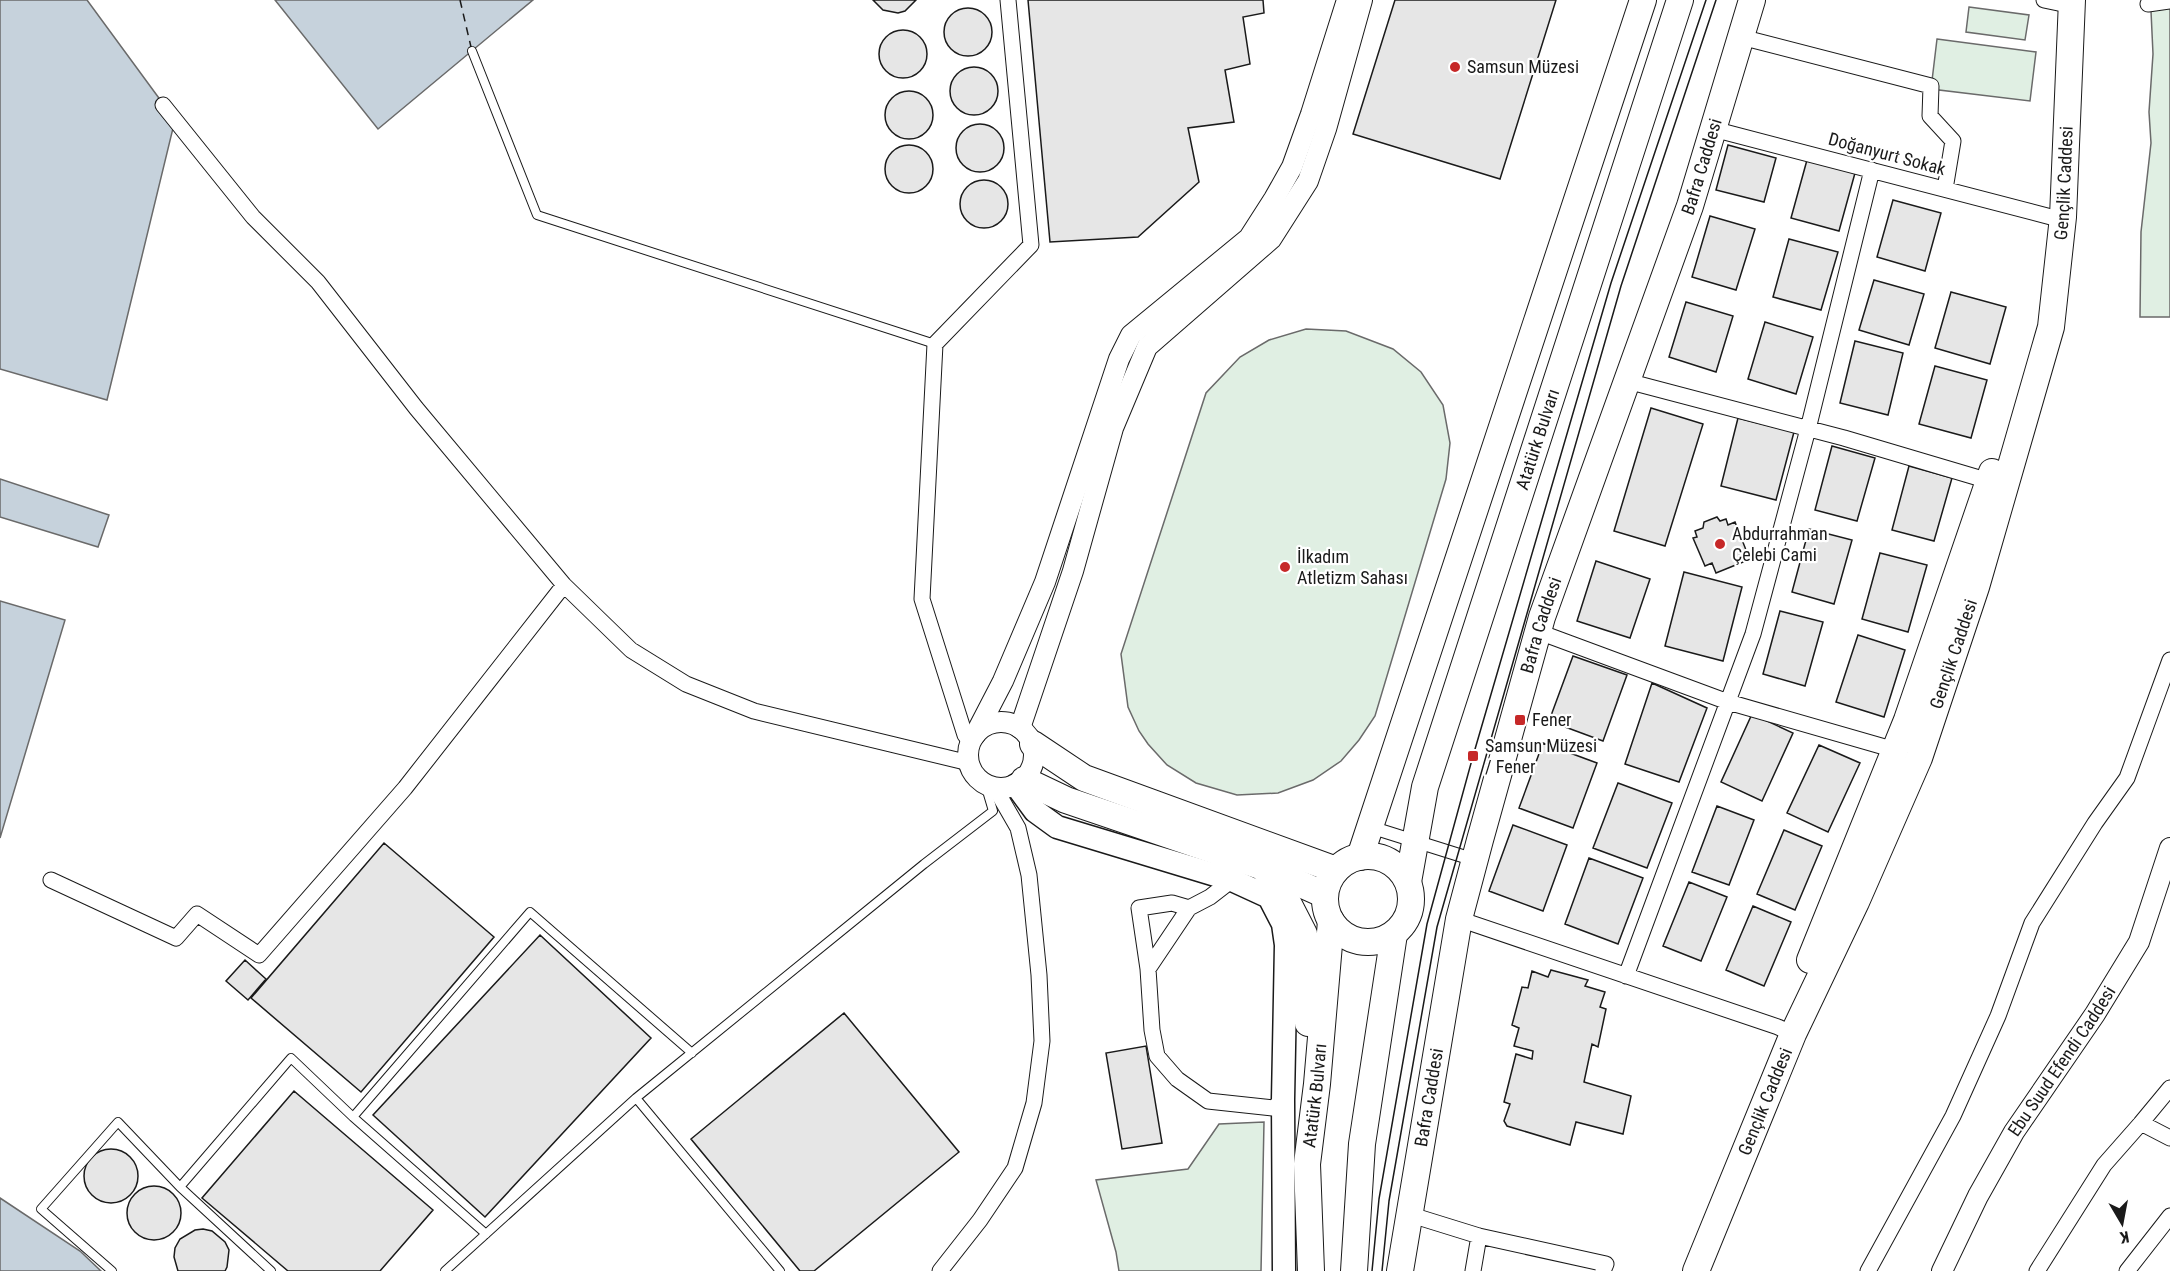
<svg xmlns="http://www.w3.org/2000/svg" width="2170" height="1271" font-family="'Roboto Condensed',sans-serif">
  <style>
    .green { fill: #e0efe3; stroke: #6a6a6a; stroke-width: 1.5 }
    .water { fill: #c6d2dc; stroke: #6a6a6a; stroke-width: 1.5 }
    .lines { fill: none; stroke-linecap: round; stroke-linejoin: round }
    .ferry { stroke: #1a1a1a; stroke-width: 1.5; stroke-dasharray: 8 6; stroke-linecap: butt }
    .building { fill: #e6e6e6; stroke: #1a1a1a; stroke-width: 1.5 }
    .service-casing { stroke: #1a1a1a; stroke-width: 10 }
    .pedestrian-casing { stroke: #1a1a1a; stroke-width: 14 }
    .minor-casing { stroke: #1a1a1a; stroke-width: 17 }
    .tertiary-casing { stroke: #1a1a1a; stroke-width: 22 }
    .secondary-casing { stroke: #1a1a1a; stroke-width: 25 }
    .primary-casing { stroke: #1a1a1a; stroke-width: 28 }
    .service { stroke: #fff; stroke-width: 8 }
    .pedestrian { stroke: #fff; stroke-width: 12 }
    .minor { stroke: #fff; stroke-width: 15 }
    .tertiary { stroke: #fff; stroke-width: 20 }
    .secondary { stroke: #fff; stroke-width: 22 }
    .primary { stroke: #fff; stroke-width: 26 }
    .tram { stroke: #1a1a1a; stroke-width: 1.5 }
    .poi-dot { fill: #c62828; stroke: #fff; stroke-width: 2 }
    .labels { text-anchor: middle; stroke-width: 4.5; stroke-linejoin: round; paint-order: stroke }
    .poi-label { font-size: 18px; fill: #1a1a1a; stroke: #fff; text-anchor: start }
    .street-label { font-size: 18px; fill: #1a1a1a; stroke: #fff }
  </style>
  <rect width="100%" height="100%" fill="#fff"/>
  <path class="green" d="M1969,7L2029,15L2025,40L1966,32Z
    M2170,7V317H2140L2141,232L2151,143L2149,112L2153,54L2151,11Z
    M1937,39L2036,52L2030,101L1931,89Z
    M1306,329L1346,331L1393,349L1421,372L1443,405L1450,443L1446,479L1375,716L1359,740L1341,761L1313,780L1278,793L1237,795L1196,783L1167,765L1148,744L1139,731L1128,707L1121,654L1206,393L1240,357L1269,340Z
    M1264,1122L1261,1271H1119L1116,1252L1096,1180L1188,1169L1219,1124Z"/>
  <path class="water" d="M0,0H87L175,120L107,400L0,369Z
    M275,0H533L378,129Z
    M0,479L109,515L98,547L0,517Z
    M0,601L65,620L0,838Z
    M0,1198L80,1251L101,1271H0Z"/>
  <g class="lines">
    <path class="ferry" d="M460,0L471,47"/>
  </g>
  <path class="building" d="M873,0H916L905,11L898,13L883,10Z
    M1028,0H1263L1264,13L1243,17L1250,64L1225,70L1234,122L1188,128L1199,182L1138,237L1050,242Z
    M1395,0H1556L1500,179L1353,134Z
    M944 32a24 24 0 1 1 48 0a24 24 0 1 1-48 0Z
    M879 54a24 24 0 1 1 48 0a24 24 0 1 1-48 0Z
    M950 91a24 24 0 1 1 48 0a24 24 0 1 1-48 0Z
    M885 115a24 24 0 1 1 48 0a24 24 0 1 1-48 0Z
    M956 148a24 24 0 1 1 48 0a24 24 0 1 1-48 0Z
    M1728,145L1776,158L1764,202L1716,190Z
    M885 169a24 24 0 1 1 48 0a24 24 0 1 1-48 0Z
    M1807,160L1855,173L1839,231L1791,218Z
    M960 204a24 24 0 1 1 48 0a24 24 0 1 1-48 0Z
    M1893,200L1941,213L1925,271L1877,257Z
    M1710,216L1755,229L1736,290L1692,277Z
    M1789,239L1838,252L1821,310L1773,297Z
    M1874,280L1924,294L1909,345L1859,330Z
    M1951,292L2006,307L1990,364L1935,348Z
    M1686,302L1733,316L1716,372L1669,357Z
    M1765,322L1813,337L1796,394L1748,379Z
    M1855,341L1903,353L1888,415L1840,403Z
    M1935,366L1987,380L1971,438L1919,424Z
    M1651,408L1703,424L1665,546L1614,531Z
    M1738,418L1794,432L1776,500L1721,486Z
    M1832,446L1875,458L1857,521L1815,510Z
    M1909,466L1952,478L1934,541L1892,530Z
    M1717,517L1720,521L1726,519L1728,525L1735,522L1746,550L1739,553L1743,562L1716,573L1712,563L1705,566L1693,538L1697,537L1695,531L1703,528L1704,522Z
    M1809,529L1852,540L1834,604L1792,592Z
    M1880,553L1927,565L1908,632L1862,619Z
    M1596,561L1650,579L1630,638L1577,621Z
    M1684,572L1742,587L1723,661L1665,646Z
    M1780,611L1823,622L1805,686L1763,674Z
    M1858,635L1905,650L1884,717L1836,702Z
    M1573,656L1627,675L1603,741L1549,721Z
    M1652,683L1707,708L1679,782L1625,764Z
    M1752,714L1793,733L1762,801L1721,782Z
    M1543,743L1597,763L1573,828L1519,808Z
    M1819,745L1860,763L1828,832L1787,813Z
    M1618,783L1672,803L1647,868L1593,848Z
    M1717,806L1754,820L1729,885L1692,872Z
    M1513,825L1567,845L1543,911L1489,891Z
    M1784,830L1822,846L1795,910L1757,894Z
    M384,843L494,937L361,1092L251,998Z
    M1589,858L1643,878L1618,944L1565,924Z
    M1689,882L1727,897L1701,961L1663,946Z
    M1753,906L1791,922L1764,986L1726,970Z
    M540,935L651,1038L485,1217L373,1115Z
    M245,960L266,979L248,1000L226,981Z
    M1551,970L1588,980L1585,986L1605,992L1600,1007L1606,1009L1598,1047L1592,1044L1584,1082L1631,1096L1623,1134L1576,1122L1570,1145L1507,1126L1504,1121L1510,1104L1504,1102L1516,1054L1532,1059L1533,1051L1514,1046L1519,1028L1512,1025L1522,987L1528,988L1532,971L1548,977Z
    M844,1013L959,1152L814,1271H800L691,1139Z
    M1146,1046L1162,1143L1122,1149L1106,1053Z
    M294,1091L433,1210L380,1271H288L202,1198Z
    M84 1176a27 27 0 1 1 54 0a27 27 0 1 1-54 0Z
    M127 1213a27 27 0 1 1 54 0a27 27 0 1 1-54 0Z
    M203,1229L212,1231L225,1242L229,1250L227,1267L225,1271H178L174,1257L175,1248L180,1239L195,1230Z"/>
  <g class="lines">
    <defs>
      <path id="service" d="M472,51L537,215L935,344
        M636,1098L780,1271
        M353,1117L530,912L692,1053
        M180,1187L291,1058L353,1117L486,1234
        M112,1271L41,1209L118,1122L180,1187L271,1271
        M445,1271L636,1098L924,864L993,811L985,784"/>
      <path id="pedestrian" d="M1370,827L1475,860"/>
      <path id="minor" d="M2044,0L2063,4
        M2148,4L2170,1
        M1741,37L1931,86L1930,116L1953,141L1945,189
        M163,105L253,217L318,282L416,408L564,585L631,650L686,684L754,711L961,761L968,754
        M1713,129L2051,217
        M1627,381L1844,438L1989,481
        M1539,632L1728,702L1895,750
        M971,743L965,735L922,599L935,344L1031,245L1008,0
        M51,880L176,938L197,914L259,955L405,788L564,585
        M1232,880L1210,897L1189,908L1148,969L1152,1030L1157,1056L1177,1079L1208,1101L1273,1108L1283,1100
        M1459,919L1778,1027L1793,1034
        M1148,969L1139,908L1172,903L1189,908
        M1626,976L1753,634L1808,429L1872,170
        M2141,1123L2170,1088
        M1408,1214L1479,1236L1606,1264L1603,1271
        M940,1271L980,1220L1015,1168L1034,1103L1042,1041L1039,975L1029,875L1018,828L995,788
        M1473,1271L1479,1236
        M1868,1271L1953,1116L1998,1016L2032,923L2095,823L2127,778L2170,660
        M2037,1271L2104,1165L2141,1123L2170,1138
        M2127,1271L2170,1216"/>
      <g id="tertiary">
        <circle cx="1001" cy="755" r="33"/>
        <path d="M1020,728L1073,571L1113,428L1147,347L1271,239L1308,181L1326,129L1362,0"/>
        <path d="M975,735L1003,681L1045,582L1119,359L1131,335L1249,238L1274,199L1292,167L1311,114L1347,0"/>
        <path id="s1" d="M1942,1271L1978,1196L2014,1132L2095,1014L2139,942L2170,848"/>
      </g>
      <path id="secondary" d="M1016,785L1035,811L1057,827L1232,880L1269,897L1283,924L1286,945L1283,1100L1284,1271"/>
      <g id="primary">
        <path d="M1033,744L1084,778L1336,870"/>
        <path d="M1024,780L1066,800L1263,867L1325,895"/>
        <circle cx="1368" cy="899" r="43"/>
        <path d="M1360,857L1643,0"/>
        <path d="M1263,867L1286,899L1304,934L1308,1023"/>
        <path id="s2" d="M1408,882L1425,787L1680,0"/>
        <path d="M1810,960L1907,720L1992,472"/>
        <path id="s3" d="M1311,1271L1307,1164L1317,1084L1331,921"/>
        <path d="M1354,1271L1362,1144L1394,934"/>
        <path id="s4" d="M1400,1271L1459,919L1480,840L1542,617L1690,206L1752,0"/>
        <path id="s5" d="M1696,1271L1793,1034L1856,902L1919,758L1976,587L2051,327L2063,217L2072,0"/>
      </g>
    </defs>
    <use href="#service" class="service-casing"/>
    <use href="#pedestrian" class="pedestrian-casing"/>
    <use href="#minor" class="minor-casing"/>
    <use href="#tertiary" class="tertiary-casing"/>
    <use href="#secondary" class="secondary-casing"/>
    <use href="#primary" class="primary-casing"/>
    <use href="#service" class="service"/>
    <use href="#pedestrian" class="pedestrian"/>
    <use href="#minor" class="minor"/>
    <use href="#tertiary" class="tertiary"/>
    <use href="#secondary" class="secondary"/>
    <use href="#primary" class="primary"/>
    <path class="tram" d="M1372,1271L1379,1199L1427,924L1473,756L1611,283L1706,0
      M1382,1271L1389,1201L1437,927L1621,286L1716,0"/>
  </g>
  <g class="poi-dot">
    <circle cx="1455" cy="67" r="6"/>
    <circle cx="1720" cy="544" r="6"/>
    <circle cx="1285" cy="567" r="6"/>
    <rect x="1514" y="714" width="12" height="12" rx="3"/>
    <rect x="1467" y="750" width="12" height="12" rx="3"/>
  </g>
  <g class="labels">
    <g class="poi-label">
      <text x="1467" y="73">Samsun Müzesi</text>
      <text x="1732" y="540">Abdurrahman<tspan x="1732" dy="21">Çelebi Cami</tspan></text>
      <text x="1297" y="563">İlkadım<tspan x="1297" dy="21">Atletizm Sahası</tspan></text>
      <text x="1532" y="726">Fener</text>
      <text x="1485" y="752">Samsun Müzesi<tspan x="1485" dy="21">/ Fener</tspan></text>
    </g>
    <g class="street-label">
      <text transform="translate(1887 154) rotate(15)" y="6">Doğanyurt Sokak</text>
      <text dy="6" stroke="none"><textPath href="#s4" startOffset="1148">Bafra Caddesi</textPath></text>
      <text dy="6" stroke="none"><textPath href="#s5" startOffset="1155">Gençlik Caddesi</textPath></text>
      <text dy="6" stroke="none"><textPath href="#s2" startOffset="462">Atatürk Bulvarı</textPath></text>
      <text dy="6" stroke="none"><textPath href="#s4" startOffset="662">Bafra Caddesi</textPath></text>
      <text dy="6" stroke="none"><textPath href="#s5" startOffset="669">Gençlik Caddesi</textPath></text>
      <text dy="6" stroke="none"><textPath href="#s1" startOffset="242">Ebu Suud Efendi Caddesi</textPath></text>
      <text dy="6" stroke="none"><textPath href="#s3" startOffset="176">Atatürk Bulvarı</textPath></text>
      <text dy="6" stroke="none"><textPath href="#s4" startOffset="176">Bafra Caddesi</textPath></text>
      <text dy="6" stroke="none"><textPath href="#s5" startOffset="183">Gençlik Caddesi</textPath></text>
    </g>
  </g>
  <g transform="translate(2122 1223) rotate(170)" stroke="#ffffff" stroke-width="4.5" paint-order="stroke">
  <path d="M0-4.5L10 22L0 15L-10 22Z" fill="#1a1a1a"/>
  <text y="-9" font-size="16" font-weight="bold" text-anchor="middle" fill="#1a1a1a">K</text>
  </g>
</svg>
